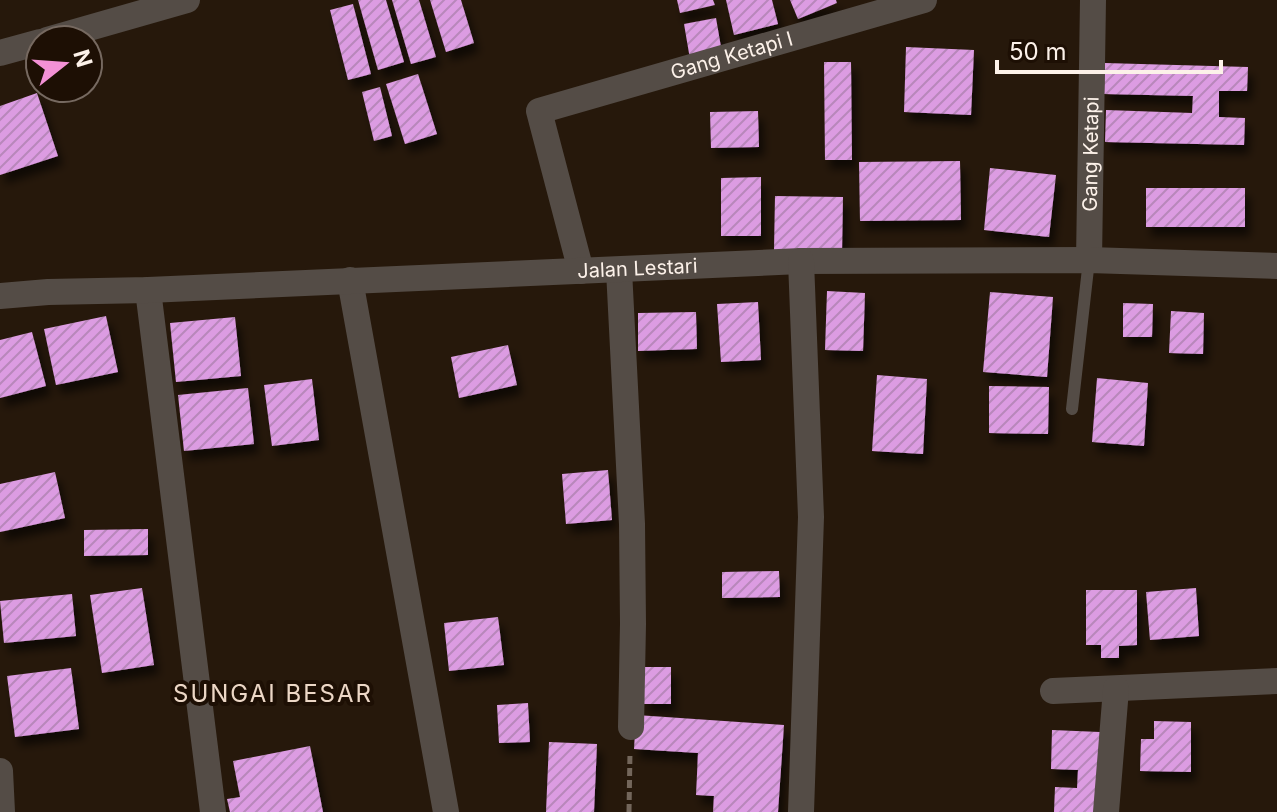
<svg xmlns="http://www.w3.org/2000/svg" width="1277" height="812" font-family="Inter,sans-serif">
  <style>
    .building { fill: url(#building-hatch); filter: url(#shadow) }
    .lines { fill: none; stroke-linecap: round; stroke-linejoin: round }
    .path { stroke: #73665b; stroke-width: 5; stroke-dasharray: 8 4; stroke-linecap: butt }
    .service { stroke: #544c46; stroke-width: 12 }
    .minor { stroke: #544c46; stroke-width: 26 }
    .labels { text-anchor: middle; stroke-width: 8; stroke-linejoin: round; paint-order: stroke }
    .street-label { font-size: 20px; fill: #fcf1e9; stroke: #1d0f04 }
    .quarter-label { font-size: 24px; letter-spacing: 2px; fill: #ecd7c6; stroke: #1d0f04 }
  </style>
  <defs>
    <pattern id="building-hatch" width="6" height="6" patternUnits="userSpaceOnUse" patternTransform="scale(2)"><rect width="6" height="6" fill="#dc9ce2"/><path d="M-1 1l2-2M0 6l6-6M5 7l2-2" fill="none" stroke="#b887bb"/></pattern>
    <filter id="shadow"><feDropShadow dx="5" dy="9" stdDeviation="4" flood-color="#0009"/></filter>
  </defs>
  <rect width="100%" height="100%" fill="#26180b"/>
  <path class="building" d="M358,0H386L404,62L378,70Z
    M392,0H419L436,57L411,64Z
    M430,0H461L474,43L446,52Z
    M677,0H713L715,5L680,13Z
    M726,0H772L778,24L734,35Z
    M790,0H836L837,3L798,19Z
    M353,4L371,74L348,80L330,10Z
    M716,18L722,53L690,59L684,24Z
    M906,47L974,50L971,115L904,112Z
    M824,62H851L852,160H825Z
    M1105,63L1248,67L1247,91H1219V117L1245,118L1244,145L1105,142L1106,110L1192,113L1193,96L1104,94Z
    M418,74L437,134L405,144L386,84Z
    M380,87L392,136L374,141L362,92Z
    M37,93L58,156L0,175V106Z
    M758,111L759,147L711,148L710,112Z
    M960,161L961,220L860,221L859,162Z
    M990,168L1056,175L1049,237L984,230Z
    M761,177V236H721V178Z
    M1146,188H1245V227H1146Z
    M775,196L843,197L842,251L774,250Z
    M827,291L865,293L863,351L825,350Z
    M990,292L1053,297L1047,377L983,372Z
    M758,302L761,360L721,362L717,304Z
    M1123,303L1153,304L1152,337H1123Z
    M1171,311L1204,313L1203,354L1169,353Z
    M696,312L697,349L638,351V313Z
    M106,316L118,372L56,385L44,329Z
    M235,317L241,376L176,382L170,323Z
    M32,332L46,386L0,398V340Z
    M508,345L517,385L459,398L451,357Z
    M877,375L927,379L923,454L872,451Z
    M1097,378L1148,383L1144,446L1092,442Z
    M312,379L319,440L272,446L264,385Z
    M989,386L1049,387L1048,434L989,433Z
    M248,388L254,444L184,451L178,395Z
    M608,470L612,520L566,524L562,474Z
    M55,472L65,518L0,532V484Z
    M148,529V555L84,556V530Z
    M779,571L780,597L722,598V572Z
    M142,588L154,665L102,673L90,595Z
    M1196,588L1199,636L1150,640L1146,592Z
    M1086,590H1137V645L1119,646V658H1101V645H1086Z
    M72,594L76,636L4,643L0,601Z
    M498,617L504,665L449,671L444,623Z
    M643,667H671V704H644Z
    M71,668L79,729L15,737L7,676Z
    M528,703L530,742L499,743L497,705Z
    M636,715L784,725L778,812H713L714,796L696,795L698,753L634,749Z
    M1154,721L1191,722V772L1140,771L1141,739H1154Z
    M1052,730L1100,732L1097,812H1054L1055,787L1077,788L1078,770L1051,769Z
    M549,742L597,744L594,812H546Z
    M310,746L323,812H230L227,799L240,797L233,761Z"/>
  <g class="lines">
    <path class="path" d="M629,812L630,752"/>
    <path class="service" d="M1072,409L1089,260"/>
    <g class="minor">
      <path d="M47,40L187,0"/>
      <path d="M0,53L40,42"/>
      <path id="s1" d="M1089,260L1093,0"/>
      <path d="M619,270L632,524L633,624L631,727"/>
      <path id="s2" d="M581,271L539,111L924,0"/>
      <path d="M350,280L446,812"/>
      <path d="M148,290L213,812"/>
      <path id="s3" d="M0,296L48,292L148,290L801,261L1089,260L1277,266"/>
      <path d="M1053,691L1277,681"/>
      <path d="M0,771L2,812"/>
      <path d="M801,812L811,517L801,261"/>
      <path d="M1106,812L1116,689"/>
    </g>
  </g>
  <g class="labels">
    <g class="street-label">
      <text dy="7" stroke="none"><textPath href="#s2" startOffset="366">Gang Ketapi I</textPath></text>
      <text dy="7" stroke="none"><textPath href="#s1" startOffset="106">Gang Ketapi</textPath></text>
      <text dy="7" stroke="none"><textPath href="#s3" startOffset="638">Jalan Lestari</textPath></text>
    </g>
    <g class="quarter-label">
      <text x="273" y="702">SUNGAI BESAR</text>
    </g>
  </g>
  <g transform="translate(64 64) rotate(73)"><circle r="38" fill="#1d0f04" stroke="#766960" stroke-width="2"/>
  <path d="M0-6L14 30L0 20L-14 30Z" fill="#f391d6"/>
  <text y="-12" font-size="22" font-weight="bold" text-anchor="middle" fill="#fcf1e9">N</text>
  </g>
  <path d="M997 60v12h224v-12" fill="none" stroke="#fcf1e9" stroke-width="4"/>
  <text x="1009" y="60" font-size="24" fill="#fcf1e9" stroke="#1d0f04" stroke-width="6" paint-order="stroke">50 m</text>
</svg>
